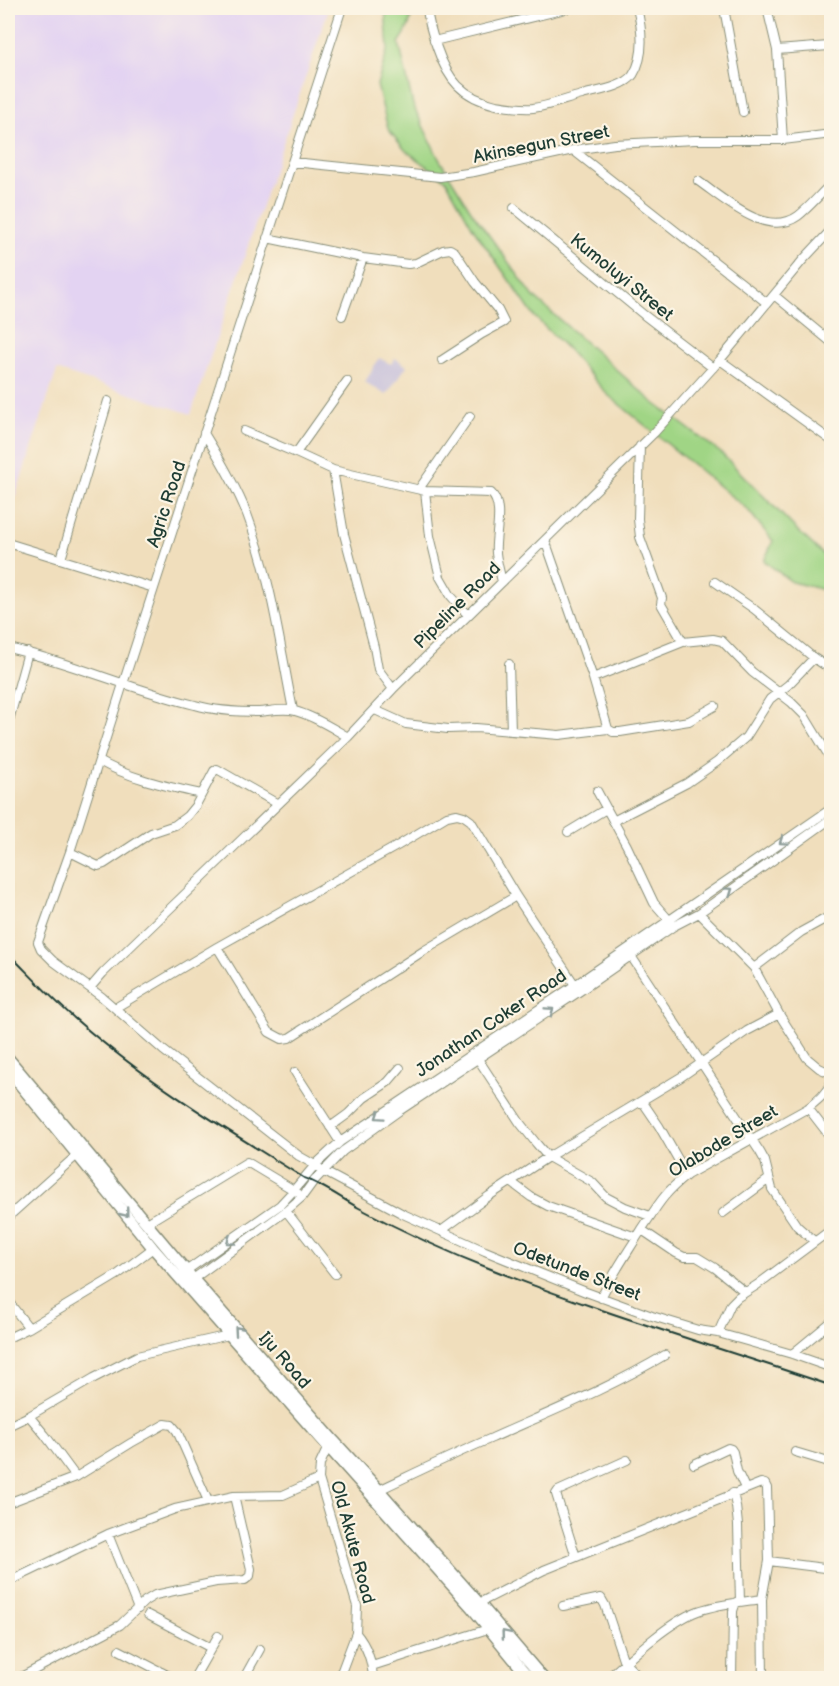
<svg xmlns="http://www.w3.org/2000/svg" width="839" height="1686" font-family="'Balsamiq Sans',sans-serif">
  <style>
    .built { fill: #e3d3f2 }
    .industrial { fill: #c6c0da }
    .green { fill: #a0d585; stroke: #60895c; stroke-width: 1.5 }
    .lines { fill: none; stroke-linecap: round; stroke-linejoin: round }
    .minor-casing { stroke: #888e78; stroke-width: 10 }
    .major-casing { stroke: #888e78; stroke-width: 13 }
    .minor { stroke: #fff; stroke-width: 8 }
    .major { stroke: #fff; stroke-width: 10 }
    .rail { stroke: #1f3d34; stroke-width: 2 }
    .oneway { stroke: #8f9e9a }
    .labels { text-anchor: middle; stroke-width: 4.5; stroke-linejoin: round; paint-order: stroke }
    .street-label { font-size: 18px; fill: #1f3d34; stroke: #fcf5e5 }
  </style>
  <rect width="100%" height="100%" fill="#fcf5e5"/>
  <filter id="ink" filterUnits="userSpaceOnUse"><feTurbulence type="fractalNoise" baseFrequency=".0167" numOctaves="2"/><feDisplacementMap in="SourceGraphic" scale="12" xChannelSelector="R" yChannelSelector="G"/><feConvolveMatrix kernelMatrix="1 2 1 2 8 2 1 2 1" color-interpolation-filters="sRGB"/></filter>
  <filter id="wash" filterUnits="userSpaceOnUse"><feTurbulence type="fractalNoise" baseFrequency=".008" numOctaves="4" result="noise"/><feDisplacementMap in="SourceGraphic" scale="24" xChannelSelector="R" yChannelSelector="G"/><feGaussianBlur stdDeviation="1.35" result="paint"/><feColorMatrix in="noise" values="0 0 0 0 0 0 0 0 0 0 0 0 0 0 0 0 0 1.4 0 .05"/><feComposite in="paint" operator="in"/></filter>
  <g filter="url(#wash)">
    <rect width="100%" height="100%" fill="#f0debc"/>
    <path class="built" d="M8,8H329L191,414L57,370L8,518Z"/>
    <path class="industrial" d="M379,358L391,364L395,358L407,366L386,395L365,382Z"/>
    <path class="green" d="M385,8H412C412,21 407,32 399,43L413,105L439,159L472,212L534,297L653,402L721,453L797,530L831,562V597L824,590L792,582L764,561L773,541L748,510L608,395L568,350L534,316L473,228L446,180L405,150L388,129L377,85L388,48Z"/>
  </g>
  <g filter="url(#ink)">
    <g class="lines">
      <defs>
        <path id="minor" d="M342,8L123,684L70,852L38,942L41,949L53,961L102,997L163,1050L299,1156L315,1165L323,1171L403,1214L485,1251L586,1292L652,1316L698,1330L718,1333L743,1340L792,1354L832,1368
          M427,8C428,21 432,34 437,48C448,80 462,97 496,105C508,107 521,109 533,108C549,106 566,99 582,95C596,91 625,87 633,75C645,56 642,28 637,8
          M724,8L743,112
          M767,8L777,50L783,140
          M434,41L570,8
          M777,50L829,46
          M573,150L767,303
          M292,163H303L440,177L474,172L573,150L615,144L695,140H783L832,134
          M698,181C723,198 766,239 798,216C810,207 820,194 832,183
          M514,208L644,315L713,368
          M267,238L363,258L408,264L416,263L443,250L450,249L455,252L475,282L498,310L504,322L482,334L442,360
          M774,295L832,343
          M342,316L363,258
          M720,360L832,441
          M244,431L296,453L333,470L425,491L491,493C505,506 494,537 496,553C497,563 500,572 502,582
          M204,433C220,459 236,486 247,514C271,577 280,645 293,710
          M640,446L638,519L640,537L662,598L661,604L683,642
          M296,453L347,381
          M333,470L344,534L374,647L378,669L393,689
          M419,489L470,416
          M425,491L430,536L440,577L451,596L468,615
          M545,540L593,678L608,729
          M11,544L154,588
          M61,559L108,401
          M715,582L754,609L814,658L832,670
          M8,648C71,662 132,690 195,705C216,711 237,712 259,712C270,711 284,708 295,711C314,716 332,728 348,737
          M509,664L511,731
          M593,678L683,642L713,639L722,641L752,672L791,702L804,715L832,761
          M375,710L406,724L448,729L476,728L559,735L608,729L613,732H620L689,721L715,706
          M8,724L28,652
          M99,761C131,779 166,786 201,794
          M597,791L627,846L654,903L669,920
          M613,821L687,783L717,762L746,737L770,699L788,685L814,658
          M568,832L606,809
          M70,852L98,866L104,864L151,833L175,825L187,816L196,805L214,771L217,769L278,804
          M699,913L754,968L779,1014L807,1058L819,1068L832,1074
          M217,947L269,1032L282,1039L289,1038L425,950L516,896
          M631,956L760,1152L765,1161L772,1189L797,1226L814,1241
          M754,968L801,932L832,915
          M90,988L103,973L348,737L393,689L654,433L720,360L802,261L832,229
          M115,1008L217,947L397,846L447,816L457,814L464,816L471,821L516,896L575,985
          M478,1059L520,1123L536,1143L548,1157L592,1182L606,1197L625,1207L650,1216
          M295,1072L340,1142
          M642,1101L659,1126L687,1175
          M808,1108L832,1139
          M330,1127L348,1114L364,1098L388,1082L400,1068
          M511,1182L531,1197L548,1206L636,1237
          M286,1211L335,1274
          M723,1213L769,1179
          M8,1217L77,1155
          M147,1223L247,1162L297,1192
          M642,1230L676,1253L684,1257H697L715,1268L745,1292
          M441,1231L489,1196L548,1157L681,1077L747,1031L779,1014
          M183,1273L280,1205L294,1190L315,1165L340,1142L575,985L832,808
          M189,1282L286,1211L302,1197L313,1182L343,1151L399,1111L580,991L674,926L699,913L832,818
          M601,1298C613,1273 628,1252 642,1229C658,1205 663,1194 687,1175L808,1108C818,1100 826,1094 832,1081
          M8,1301L29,1328
          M718,1333L731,1304L738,1297L757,1285L832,1229
          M8,1338L29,1328L117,1275L153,1248
          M792,1354L832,1321
          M29,1416L45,1435L76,1477
          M8,1426L29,1416L94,1378L137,1356L229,1335
          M328,1447L320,1464L319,1479L357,1606L356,1633L339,1678
          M795,1452L832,1463
          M694,1464L728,1448L731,1449L733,1452L737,1471L745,1488
          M379,1490C417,1472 454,1454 492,1438C550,1412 610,1388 665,1355
          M733,1493L736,1506L738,1525L740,1602
          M8,1503L76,1477L131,1443L165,1424L172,1425L177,1431L208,1501
          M108,1534L138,1609
          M576,1557L556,1494L558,1491L627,1460
          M769,1561L832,1569
          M8,1582L108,1534L175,1509L234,1496L283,1495L319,1479
          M479,1603L544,1570L761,1483L765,1484L767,1488L769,1561L762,1599L763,1678
          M563,1606L601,1598L605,1605L624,1662L640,1678
          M148,1615L211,1648
          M356,1633C367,1646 372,1662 373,1678
          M119,1650L173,1678
          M372,1666L488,1629
          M19,1678L120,1625L145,1601L155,1595L216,1582L245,1580L250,1576L251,1569L234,1496
          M153,1678L158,1670
          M194,1678L218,1636
          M244,1678L260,1649
          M608,1678C630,1658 670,1621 698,1611C718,1604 741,1602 762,1599
          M732,1678L733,1611L736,1602"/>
        <path id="major" d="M8,1058L194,1280L334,1441L379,1490L479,1603L543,1678
          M8,1070L153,1248L328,1447L472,1608L529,1678"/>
      </defs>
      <use href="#minor" class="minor-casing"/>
      <use href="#major" class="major-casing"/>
      <use href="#minor" class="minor"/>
      <use href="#major" class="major"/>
      <path class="rail" d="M8,953C32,977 55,1002 81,1024C149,1083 227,1130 304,1178C323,1185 341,1198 359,1208C402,1231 447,1252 491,1269C603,1314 718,1347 832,1386"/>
    </g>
    <defs><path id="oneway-chevron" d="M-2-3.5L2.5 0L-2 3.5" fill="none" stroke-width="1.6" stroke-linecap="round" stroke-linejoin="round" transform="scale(1.5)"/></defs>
    <g class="oneway">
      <use href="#oneway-chevron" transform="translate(783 841) rotate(146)"/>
      <use href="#oneway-chevron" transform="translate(729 891) rotate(-35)"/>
      <use href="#oneway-chevron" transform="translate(550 1011) rotate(-34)"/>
      <use href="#oneway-chevron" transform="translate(379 1116) rotate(146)"/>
      <use href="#oneway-chevron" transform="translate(125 1213) rotate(51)"/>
      <use href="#oneway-chevron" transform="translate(230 1241) rotate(146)"/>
      <use href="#oneway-chevron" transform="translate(238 1330) rotate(-131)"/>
      <use href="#oneway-chevron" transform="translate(505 1634) rotate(-130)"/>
    </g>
  </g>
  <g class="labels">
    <g class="street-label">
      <text transform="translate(541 144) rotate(-11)" y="6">Akinsegun Street</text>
      <text transform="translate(622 277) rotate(39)" y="6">Kumoluyi Street</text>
      <text transform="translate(166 504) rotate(-72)" y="6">Agric Road</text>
      <text transform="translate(457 605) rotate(-45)" y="6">Pipeline Road</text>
      <text transform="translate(491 1023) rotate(-34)" y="6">Jonathan Coker Road</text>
      <text transform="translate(723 1141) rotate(-31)" y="6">Olabode Street</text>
      <text transform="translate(577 1271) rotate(21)" y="6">Odetunde Street</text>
      <text transform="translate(285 1360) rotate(49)" y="6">Iju Road</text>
      <text transform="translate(353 1542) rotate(75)" y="6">Old Akute Road</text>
    </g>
  </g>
  <rect width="839" height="1686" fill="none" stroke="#fcf5e5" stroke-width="30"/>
</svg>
